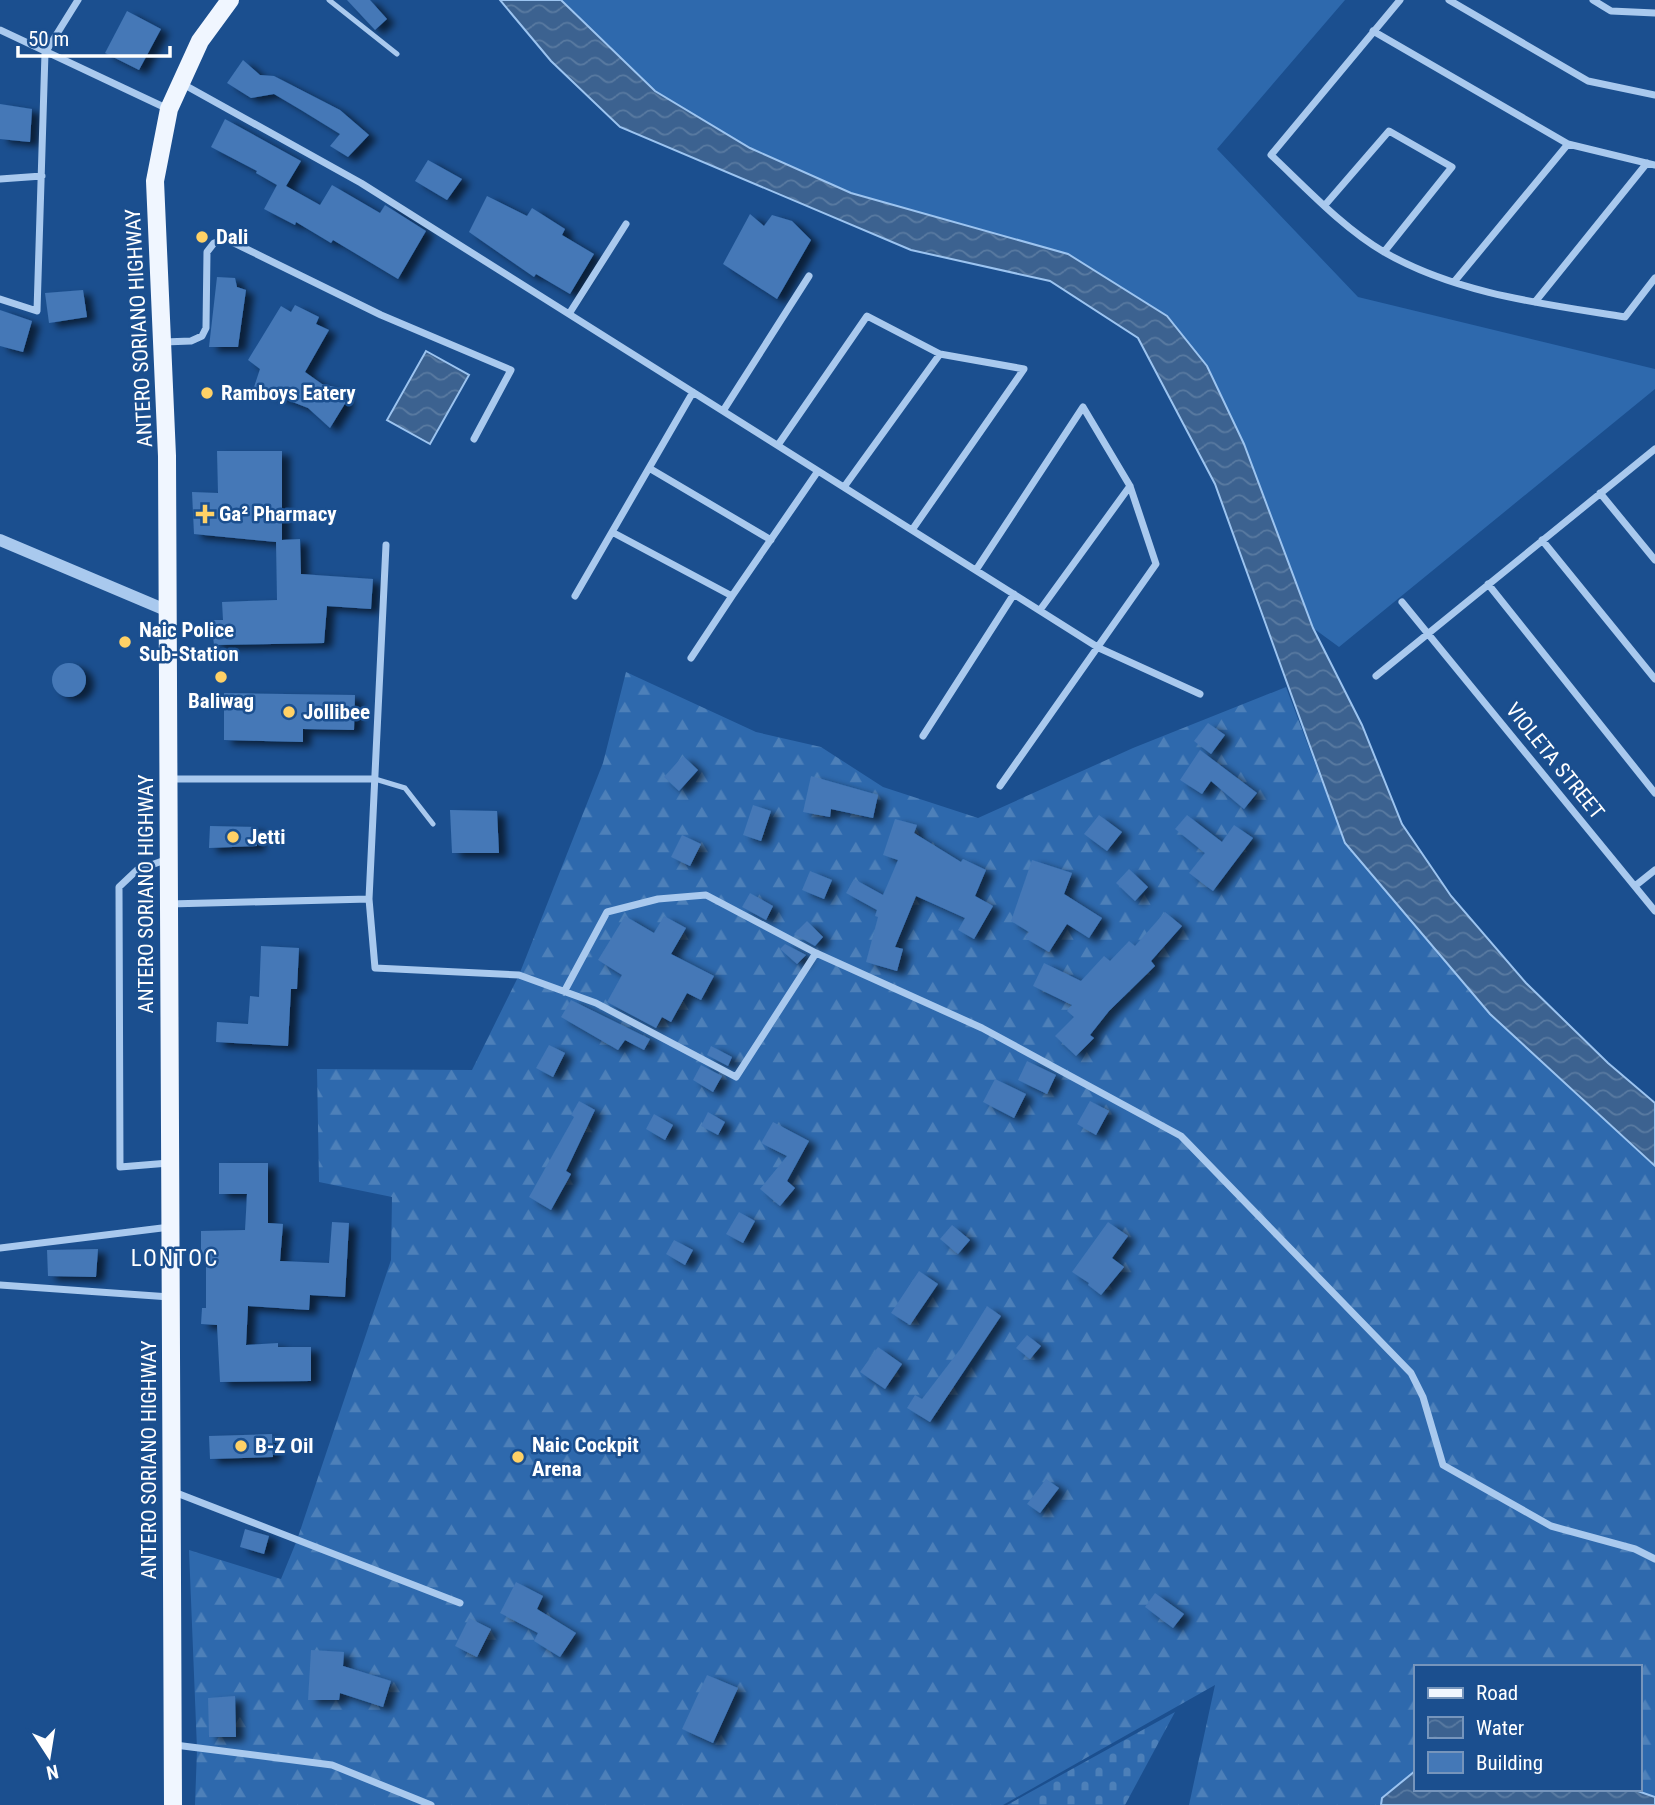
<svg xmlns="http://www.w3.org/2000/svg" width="1655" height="1805" font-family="'Roboto Condensed',sans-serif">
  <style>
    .grass { fill: #2e69ad }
    .forest { fill: url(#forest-firs) }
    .cemetery { fill: url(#cemetery-stones) }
    .water { fill: url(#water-waves); stroke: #9cc4f0; stroke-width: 2 }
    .building { fill: #4478b7; filter: url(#shadow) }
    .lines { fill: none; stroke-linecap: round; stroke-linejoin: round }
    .service { stroke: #a9c9ee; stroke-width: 5 }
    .minor { stroke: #a9c9ee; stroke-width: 7 }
    .tertiary { stroke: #a9c9ee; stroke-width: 12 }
    .primary { stroke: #f0f6ff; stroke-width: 18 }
    .poi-dot { fill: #ffd166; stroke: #1b4f8f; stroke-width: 2.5 }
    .labels { text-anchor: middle; stroke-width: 5; stroke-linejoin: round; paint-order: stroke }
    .poi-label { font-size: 21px; font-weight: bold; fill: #fff; stroke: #1b4f8f; text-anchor: start }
    .street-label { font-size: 21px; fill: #fff; stroke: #1b4f8f }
    .neighbourhood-label { font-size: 23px; letter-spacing: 2px; fill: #fff; stroke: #1b4f8f }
  </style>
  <defs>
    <pattern id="forest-firs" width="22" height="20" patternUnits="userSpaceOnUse" patternTransform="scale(1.75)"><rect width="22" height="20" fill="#2e69ad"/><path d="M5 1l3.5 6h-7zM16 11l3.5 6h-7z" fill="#4d80b9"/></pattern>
    <pattern id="cemetery-stones" width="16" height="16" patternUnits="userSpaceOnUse" patternTransform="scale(1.75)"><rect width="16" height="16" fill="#2e69ad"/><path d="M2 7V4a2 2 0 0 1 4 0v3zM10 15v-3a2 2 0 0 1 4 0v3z" fill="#4d80b9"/></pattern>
    <pattern id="water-waves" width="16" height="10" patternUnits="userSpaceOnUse" patternTransform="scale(1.75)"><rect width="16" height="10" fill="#3c6290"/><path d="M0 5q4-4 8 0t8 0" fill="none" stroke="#597aa1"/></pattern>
    <filter id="shadow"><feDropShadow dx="8" dy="4.5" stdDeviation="3.5" flood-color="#0009"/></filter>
  </defs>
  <rect width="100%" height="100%" fill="#1b4f8f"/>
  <path class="grass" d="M561,0H1345L1217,149L1358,297L1655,369V389L1339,647L1313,628L1244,444L1167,316L927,216L850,193L750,148L655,91Z"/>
  <path class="forest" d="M626,672L756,732L821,747L883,787L978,818L1133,748L1286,687L1345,843L1490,1014L1655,1166V1797L1632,1789H1639V1667H1415V1772L1382,1798L1381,1805H1189L1215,1685L1003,1805H195L197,1749L189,1550L281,1579L297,1540L391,1260L392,1197L319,1182L317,1069L472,1070L519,975L603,763Z"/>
  <path class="cemetery" d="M1175,1712L1125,1805H1007Z"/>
  <path class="water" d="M500,0H561L655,91L750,148L851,193L1068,254L1167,316L1207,366L1244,444L1313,628L1362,725L1402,824L1451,896L1526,983L1608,1063L1655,1103V1166L1490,1014L1345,843L1215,484L1138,338L1050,281L911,250L620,127L551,61Z
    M426,351L469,375L430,444L387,420Z
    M1415,1771V1789H1632L1655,1797V1805H1381L1382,1798Z"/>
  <path class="building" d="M347,0H370L387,19L375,30Z
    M127,11L161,29L139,70L105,53Z
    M243,60L260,75L274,76L340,110L369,135L348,157L330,146L340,134L301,110L274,94L251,98L227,83Z
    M0,104L32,109L30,142L0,139Z
    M225,119L301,161L286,186L320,205L332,185L380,213L385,205L426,231L398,279L333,240L331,243L296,222L295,225L264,209L277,185L256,173L257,171L211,147Z
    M428,160L462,179L447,200L415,181Z
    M487,196L527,216L532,208L565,229L562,235L594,254L570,294L536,274L534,277L469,232Z
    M750,214L764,226L772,215L792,221L811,240L777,299L723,264Z
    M217,277L235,278L237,287L246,290L238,347H209Z
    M83,290L87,317L49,323L45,293Z
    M295,305L319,317L316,324L329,330L305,372L322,384L343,389L346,402L330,428L308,408L254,387L260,369L248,360L281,306L291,312Z
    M0,310L32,321L23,352L0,346Z
    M217,451H282V540L300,539L301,574L373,579L371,609L327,606L324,643L214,645L211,620H223L222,602L277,600L276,542L194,534L192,492L218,493Z
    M52 680a17 17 0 1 1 34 0a17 17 0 1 1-34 0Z
    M224,693L355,695L354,730L303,729V742L224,740Z
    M1208,723L1225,735L1211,754L1194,741Z
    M1200,750L1257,793L1244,809L1211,781L1202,794L1180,780Z
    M683,756L698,770L679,791L664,777Z
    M811,776L878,795L873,818L831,809L830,817L803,812Z
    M753,805L771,811L761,841L743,835Z
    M450,810L497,811L499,853H452Z
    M1099,815L1122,832L1107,851L1084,834Z
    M1187,815L1222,842L1234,825L1253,838L1213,891L1189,873L1205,853L1175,829Z
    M895,819L917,825L914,833L961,862L963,859L986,870L975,896L993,906L974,939L958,930L965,918L916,896L895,947L903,949L897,971L866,962L878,917L875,916L877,910L846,893L854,879L883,895L898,860L883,855Z
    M210,826L257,827V846L209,848Z
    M682,835L701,844L690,866L671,857Z
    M1032,860L1072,873L1064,894L1102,918L1089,938L1067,924L1049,952L1025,938L1029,932L1011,921Z
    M1129,869L1148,887L1135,901L1116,883Z
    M810,871L832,880L824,899L802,890Z
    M750,893L773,906L766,920L742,907Z
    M1165,912L1182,926L1151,961L1155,966L1109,1011L1090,1035L1094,1038L1076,1056L1055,1036L1074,1017L1067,1011L1072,1005L1033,986L1044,963L1081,981L1104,956L1110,961L1129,941L1135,946Z
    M625,916L654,933L664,916L686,928L671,954L714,976L701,1000L687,993L671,1022L662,1017L656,1028L607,1002L622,975L598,960Z
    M807,921L823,937L815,946L794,934Z
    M785,944L806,955L797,964L780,949Z
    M261,946L299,948L297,989H291L288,1046L216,1042L217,1022L248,1024L250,996L259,997Z
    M571,1000L650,1039L644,1050L625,1040L618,1050L561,1017Z
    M549,1045L565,1053L553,1077L536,1068Z
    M711,1046L732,1057L728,1066L707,1055Z
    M1027,1061L1056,1075L1047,1094L1018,1080Z
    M701,1065L722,1076L713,1092L693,1080Z
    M995,1079L1026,1094L1014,1118L983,1102Z
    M579,1101L595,1110L566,1171L571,1174L551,1210L529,1197L574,1117L571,1115Z
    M1090,1101L1109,1111L1096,1135L1077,1124Z
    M708,1112L725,1122L718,1135L701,1126Z
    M654,1114L673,1125L665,1140L646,1129Z
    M773,1122L809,1141L787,1181L795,1188L780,1206L760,1189L787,1156L761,1143Z
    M219,1163H268V1223L283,1224L280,1261L329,1263L332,1222L349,1223L345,1297L310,1295L309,1310L248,1306L246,1345L278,1343V1347H311V1381L220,1382L217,1325L201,1324L202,1308H206V1257H201V1231L245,1230L247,1194H219Z
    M739,1212L755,1221L743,1243L726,1234Z
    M1108,1222L1128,1236L1112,1258L1124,1267L1101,1295L1088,1285L1089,1283L1072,1272Z
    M952,1225L970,1240L958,1254L940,1239Z
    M674,1240L693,1250L685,1265L666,1254Z
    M98,1249L96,1277L48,1276L47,1250Z
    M919,1271L938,1284L910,1325L891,1313Z
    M987,1306L1001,1316L930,1422L907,1408L915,1395L922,1399L961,1348Z
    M1027,1335L1041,1346L1030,1359L1016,1348Z
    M878,1347L902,1364L885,1389L860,1372Z
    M272,1434L273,1457L210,1459L209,1436Z
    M1046,1479L1059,1488L1040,1513L1027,1504Z
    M245,1529L269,1536L264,1554L240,1547Z
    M516,1582L543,1596L537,1609L576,1633L560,1657L534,1641L538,1633L500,1613Z
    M1155,1593L1184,1614L1173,1628L1145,1607Z
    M469,1618L491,1629L477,1657L455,1646Z
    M311,1650L344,1652L343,1666L391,1681L383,1707L340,1693L339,1700H308Z
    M707,1675L738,1688L713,1743L682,1729Z
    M235,1696L236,1737H209L208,1698Z"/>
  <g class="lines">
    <path class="service" d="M329,0L397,54
      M375,779L405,788L433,824"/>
    <path class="minor" d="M1400,0L1271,155C1306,188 1343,228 1384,252C1457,294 1544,304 1625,317L1655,278
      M1449,0L1588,81L1655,95
      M1593,0L1611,11L1655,13
      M0,30L168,109
      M1373,31L1568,144L1655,165
      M181,83L361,183L1099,648L1200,694
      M0,179L42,176
      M1325,205L1389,131L1452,167L1384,252
      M1454,282L1568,144
      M0,299L37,311L45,53L78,0
      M1535,302L1647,163
      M569,314L626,224
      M164,342L191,341L202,336L206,328L207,252L214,243L226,239L381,315L511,370L474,439
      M693,392L612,532L732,596L818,471
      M723,411L809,276
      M778,445L867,316L940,354L1024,369L912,530
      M649,468L771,540
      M844,487L940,354
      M1600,493L1655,560
      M1542,540L1655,679
      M976,570L1083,407L1130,486L1156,564L1000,786
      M1488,584L1655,793
      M575,596L612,532
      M1402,602L1655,911
      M1040,610L1130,486
      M691,658L732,596
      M1376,676L1655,449
      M923,736L1014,594
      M169,779H375
      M168,859L137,870L119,887L120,1167L169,1163
      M1635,886L1655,870
      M369,899L386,545
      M169,904L369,899L375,968L519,975L596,1003L736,1077L816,953L982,1028L1181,1136L1411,1373L1423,1397L1443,1465L1551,1526L1635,1549L1655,1559
      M564,992L607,912L658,899L706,895L816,953
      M0,1248L170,1227
      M0,1285L170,1297
      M174,1492L460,1603
      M175,1745L332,1765L431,1805"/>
    <path class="tertiary" d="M0,540L168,611"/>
    <path class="primary" d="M173,1805L167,456L155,181L169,109L200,41L230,0"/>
  </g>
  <g class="poi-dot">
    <circle cx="202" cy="237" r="7"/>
    <circle cx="207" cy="393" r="7"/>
    <path d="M201.5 503.5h7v7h7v7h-7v7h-7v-7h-7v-7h7z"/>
    <circle cx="125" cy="642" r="7"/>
    <circle cx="221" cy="677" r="7"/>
    <circle cx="289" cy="712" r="7"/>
    <circle cx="233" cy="837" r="7"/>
    <circle cx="241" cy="1446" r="7"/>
    <circle cx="518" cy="1457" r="7"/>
  </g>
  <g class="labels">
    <g class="poi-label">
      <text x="216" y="244">Dali</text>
      <text x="221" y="400">Ramboys Eatery</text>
      <text x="219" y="521">Ga² Pharmacy</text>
      <text x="139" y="637">Naic Police<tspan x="139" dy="24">Sub-Station</tspan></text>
      <text x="221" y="708" text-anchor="middle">Baliwag</text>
      <text x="303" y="719">Jollibee</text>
      <text x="247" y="844">Jetti</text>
      <text x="532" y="1452">Naic Cockpit<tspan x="532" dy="24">Arena</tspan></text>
      <text x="255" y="1453">B-Z Oil</text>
    </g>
    <g class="street-label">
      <text transform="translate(139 328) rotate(-93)" y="7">ANTERO SORIANO HIGHWAY</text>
      <text transform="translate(1555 761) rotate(51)" y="7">VIOLETA STREET</text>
      <text transform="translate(146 894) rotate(-90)" y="7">ANTERO SORIANO HIGHWAY</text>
      <text transform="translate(149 1460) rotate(-90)" y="7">ANTERO SORIANO HIGHWAY</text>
    </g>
    <g class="neighbourhood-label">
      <text x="175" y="1266">LONTOC</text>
    </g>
  </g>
  <rect x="1414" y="1665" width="228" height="126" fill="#1b4f8f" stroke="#7695bc" stroke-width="2"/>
  <rect x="1428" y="1688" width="35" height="10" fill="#f0f6ff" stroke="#7695bc" stroke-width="2"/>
  <text x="1476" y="1700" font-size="21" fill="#ffffff">Road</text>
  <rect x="1428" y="1717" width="35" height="21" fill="url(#water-waves)" stroke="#7695bc" stroke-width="2"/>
  <text x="1476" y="1735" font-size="21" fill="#ffffff">Water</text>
  <rect x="1428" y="1752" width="35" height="21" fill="#4478b7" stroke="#7695bc" stroke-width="2"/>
  <text x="1476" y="1770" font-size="21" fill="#ffffff">Building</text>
  <g transform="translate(49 1756) rotate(168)" stroke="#1b4f8f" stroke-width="5" paint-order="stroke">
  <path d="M0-5L12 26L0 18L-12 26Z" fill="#ffffff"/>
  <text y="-10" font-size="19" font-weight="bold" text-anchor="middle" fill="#ffffff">N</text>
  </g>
  <path d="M18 46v10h152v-10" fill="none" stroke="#ffffff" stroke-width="3.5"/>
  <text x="28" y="46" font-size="21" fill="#ffffff" stroke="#1b4f8f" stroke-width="5" paint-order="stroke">50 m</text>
</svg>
